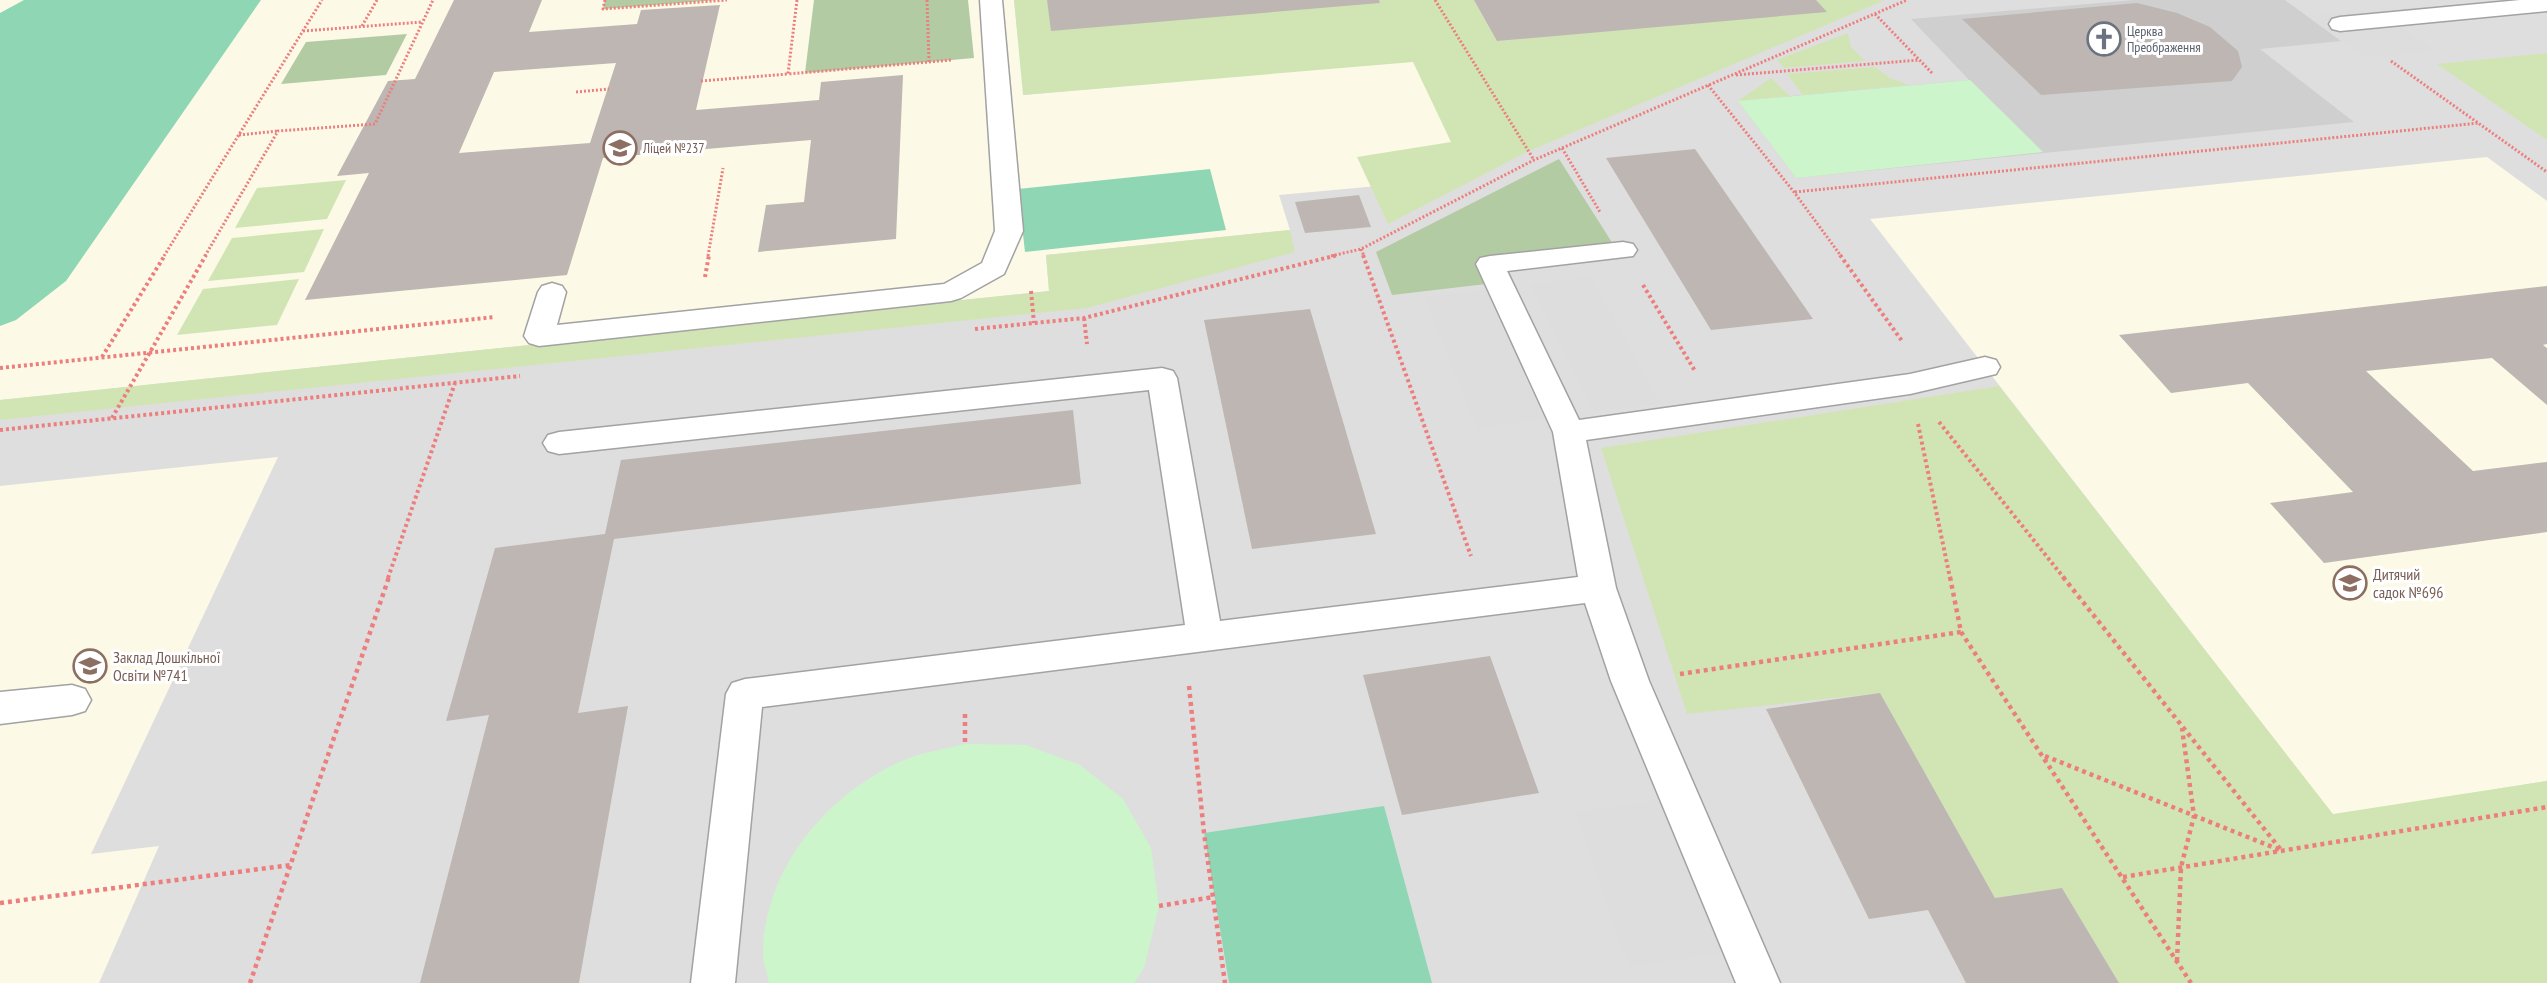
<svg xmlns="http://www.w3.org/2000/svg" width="2547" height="983" font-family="'PT Sans Narrow',sans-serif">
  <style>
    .residential { fill: #dfdede }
    .education { fill: #fcfae6 }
    .religious { fill: #cfcfcf }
    .grass { fill: #d1e5b4 }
    .forest { fill: #b2cba2 }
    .park { fill: #ccf5cb }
    .pitch { fill: #8fd7b4 }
    .parking { fill: #ddd }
    .building { fill: #beb6b2; fill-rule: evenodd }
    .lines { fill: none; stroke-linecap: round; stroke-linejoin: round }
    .service-casing { stroke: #a2a2a2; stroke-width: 3 }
    .path-far2 { stroke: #ec7f7e; stroke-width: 3; stroke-dasharray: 2 2; stroke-linecap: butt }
    .path-far1 { stroke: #ec7f7e; stroke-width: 4; stroke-dasharray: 3 3; stroke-linecap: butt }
    .path { stroke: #ec7f7e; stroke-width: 4.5; stroke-dasharray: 4 4; stroke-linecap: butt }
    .service { fill: #fff; fill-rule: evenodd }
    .labels { text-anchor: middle; stroke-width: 6; stroke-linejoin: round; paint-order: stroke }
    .far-worship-label { font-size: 14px; fill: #5b616d; stroke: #fff; text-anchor: start }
    .far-education-label { font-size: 14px; fill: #785e54; stroke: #fff; text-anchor: start }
    .education-label { font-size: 16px; fill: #785e54; stroke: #fff; text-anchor: start }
  </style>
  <rect width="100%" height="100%" fill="#f0ede9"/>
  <path class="residential" d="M0,0H2547V983H0Z"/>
  <path class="education" d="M0,0H1014L1024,95L1432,59L1475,144L1399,184L1279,195L1290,230L1046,255L1049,291L0,400Z
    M2487,157L2547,201V781L2333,815L1870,219Z
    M278,457L91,854L159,846L99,983H0V486Z"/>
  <path class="religious" d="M2134,0H2285L2341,41L2260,49L2354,122L1796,178L1738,101L1969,80L1911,19Z"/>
  <path class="grass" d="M1014,0H1474L1497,41L1826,12L1816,0H1885L1529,151L1388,224L1357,157L1451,142L1413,62L1023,95Z
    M1848,33L1851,47L1865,61L1784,68L1777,60Z
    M2547,53V140L2437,64Z
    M1875,67L1890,78L1909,85L1803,95L1787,74Z
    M1771,78L1790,96L1738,101Z
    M346,180L327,219L235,228L257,188Z
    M324,229L304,272L208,281L232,238Z
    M1290,230L1295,252L1087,308L0,420V400L1049,291L1046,255Z
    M299,279L277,325L177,335L203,289Z
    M1999,386L2333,814L2547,781V983H2119L2062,888L1995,898L1880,693L1687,714L1601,448Z"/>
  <path class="forest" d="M605,0H717L603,9Z
    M814,0H968L974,58L805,73Z
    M407,34L386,75L281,84L306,42Z
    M1559,159L1613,244L1480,260L1486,284L1392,295L1376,252Z"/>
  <path class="park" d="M1970,80L2043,152L1796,178L1738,101Z
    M965,744L1026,745L1080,765L1123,799L1151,848L1159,906L1144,968L1134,983H769C767,973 763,962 763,952C765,867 828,793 904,760C923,752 945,749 965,744Z"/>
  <path class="pitch" d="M24,0H261L66,281L16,320L0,326V13Z
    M1210,169L1226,230L1025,252L1018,189Z
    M1384,806L1432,983H1229L1204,833Z"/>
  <path class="parking" d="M2375,10L2435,51L2365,58L2307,16Z
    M1591,277L1660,404L1594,412L1530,284Z
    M1485,290L1544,419L1477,428L1424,297Z
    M1661,800L1721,953L1629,967L1575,812Z"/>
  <path class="building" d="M454,0H542L529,32L637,24L641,10L720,5L696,110L819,100L821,82L903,75L896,239L758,252L766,205L804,202L811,140L603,158L567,275L305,300L369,173L337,176L388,81L415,79ZM616,63L590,143L459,153L494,72Z
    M1047,0H1379L1380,3L1051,31Z
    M1474,0H1816L1827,12L1497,41Z
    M2137,3L2177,13L2210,27L2238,51L2242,67L2232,81L2041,95L1962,19Z
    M1695,149L1813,319L1711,330L1606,158Z
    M1359,195L1371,227L1305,233L1295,202Z
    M2547,286V344L2543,345L2547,348V405L2492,358L2366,371L2473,471L2547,462V532L2324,563L2270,503L2353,492L2248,383L2171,393L2119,335Z
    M1310,309L1376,534L1252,549L1204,320Z
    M1073,410L1081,484L614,539L578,713L628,706L579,983H420L489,715L446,721L495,548L605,534L621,460Z
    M1490,656L1539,793L1402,815L1363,675Z
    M1880,693L1995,898L2062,888L2119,983H1966L1928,910L1869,919L1766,709Z"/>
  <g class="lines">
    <defs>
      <path id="service" d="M980,0H1002L1023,231L1004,274L961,298L951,301L539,346L529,343L524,336L538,292L542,286L552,283L562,286L566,292L557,325L944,284L982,263L995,231Z
        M2520,0H2547V11L2340,31L2332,29L2329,24L2332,19L2340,17Z
        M1623,242L1633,244L1637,250L1633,256L1507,271L1579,420L1910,374L1985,357L1996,360L2000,367L1996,374L1910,394L1586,440L1616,588L1649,681L1780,983H1736L1611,681L1585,603L762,707L735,983H691L726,694L732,683L745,679L1185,625L1149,390L559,454L548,451L543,443L548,435L559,432L1162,368L1173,371L1177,378L1220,621L1578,577L1553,432L1476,264L1480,258L1490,256Z
        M72,685L85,689L91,700L85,711L72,715L0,724V692Z"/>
    </defs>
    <use href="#service" class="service-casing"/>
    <path class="path-far2" d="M605,0L603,9L727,0
      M797,0L788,74L952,60
      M927,0L929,62
      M1435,0L1534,160
      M1875,14L1932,73
      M362,26L377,0
      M303,31L422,22
      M2391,61L2547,172
      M1736,75L1919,60
      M701,81L788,74
      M1708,85L1794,192L1841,256
      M576,92L609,89
      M239,135L278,131
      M1562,148L1600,212
      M1795,192L2479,123
      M1361,249L1364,256
      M164,256L322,0
      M205,256L278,131L375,124L433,0
      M708,256L723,168
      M1331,256L1361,249L1534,160L1907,0"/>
    <path class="path-far1" d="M1363,255L1471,556
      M1840,255L1902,341
      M705,277L709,255
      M1643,285L1695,371
      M1031,291L1034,323
      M1084,318L1087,344
      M975,329L1084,318L1338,255
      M102,357L165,255
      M0,368L495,317
      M112,418L206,255
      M1939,422L2064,578
      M1918,424L1950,578
      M0,430L520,376
      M388,578L455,383"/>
    <path class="path" d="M1950,577L1961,632L2191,983
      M2063,577L2281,850
      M1680,674L1961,632
      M1189,686L1204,833L1225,983
      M965,714V744
      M2045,756L2280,850
      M2123,877L2547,807
      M0,903L291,865
      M1159,906L1213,897
      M2177,961L2181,867L2194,816L2182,728
      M250,983L389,577"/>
    <use href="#service" class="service"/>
  </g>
  <defs>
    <symbol id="church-ring" viewBox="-11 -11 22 22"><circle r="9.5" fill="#fff" stroke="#6b7280" stroke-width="1.5"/><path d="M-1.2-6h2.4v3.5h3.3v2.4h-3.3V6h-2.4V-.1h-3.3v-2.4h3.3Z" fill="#6b7280"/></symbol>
    <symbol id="school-ring" viewBox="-11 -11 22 22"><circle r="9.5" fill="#fff" stroke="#8d6e63" stroke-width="1.5"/><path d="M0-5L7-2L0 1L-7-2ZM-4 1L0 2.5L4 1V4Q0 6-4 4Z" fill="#8d6e63"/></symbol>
  </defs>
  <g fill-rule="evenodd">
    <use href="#church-ring" x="2085" y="20" width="38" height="38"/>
    <use href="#school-ring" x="601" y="129" width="38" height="38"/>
    <use href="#school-ring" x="2331" y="564" width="38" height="38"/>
    <use href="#school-ring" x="71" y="647" width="38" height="38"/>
  </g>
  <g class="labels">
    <g class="far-worship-label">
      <text x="2127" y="36">Церква<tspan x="2127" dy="16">Преображення</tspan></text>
    </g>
    <g class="far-education-label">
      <text x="643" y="153">Ліцей №237</text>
    </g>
    <g class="education-label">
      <text x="2373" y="580">Дитячий<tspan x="2373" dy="18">садок №696</tspan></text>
      <text x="113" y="663">Заклад Дошкільної<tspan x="113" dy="18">Освіти №741</tspan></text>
    </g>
  </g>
</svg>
